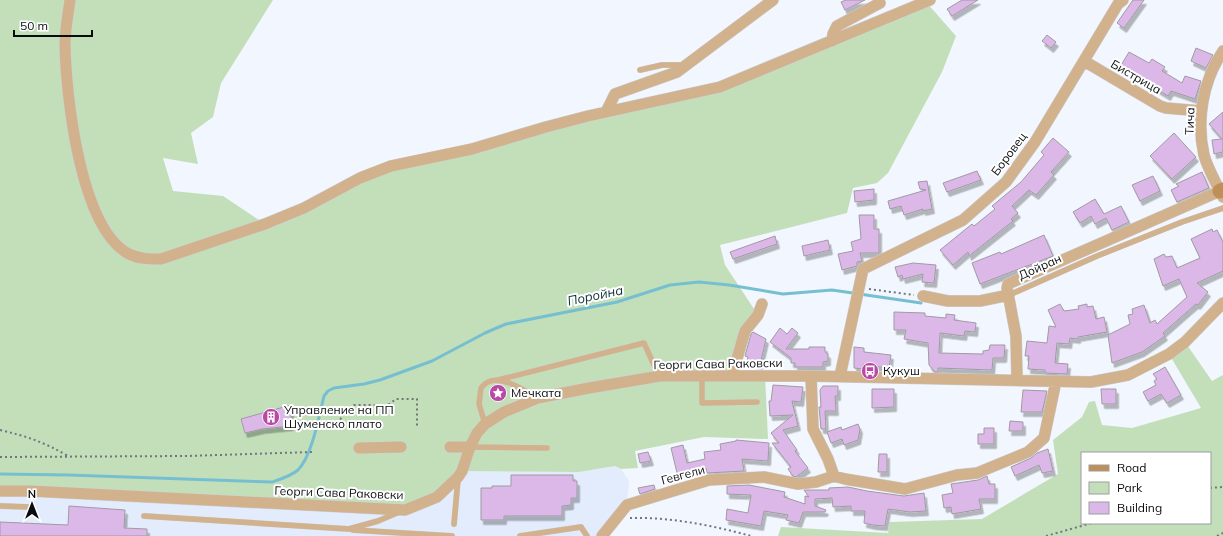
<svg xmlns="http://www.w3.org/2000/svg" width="1223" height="536" font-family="Mulish,sans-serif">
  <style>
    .built { fill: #e2ecfc }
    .green { fill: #c3dfba; fill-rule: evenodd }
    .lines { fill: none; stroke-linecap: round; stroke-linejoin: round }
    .stream { stroke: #76bfd0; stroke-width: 3 }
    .building { fill: #dcb8e8; stroke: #a09aa2; filter: url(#shadow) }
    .lane-casing { stroke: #cdd0d8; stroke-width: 6 }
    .street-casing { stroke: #cdd0d8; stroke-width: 12 }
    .secondary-casing { stroke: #cdd0d8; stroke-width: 16 }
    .path { stroke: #72757b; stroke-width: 2; stroke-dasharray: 2 3; stroke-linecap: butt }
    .lane { stroke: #d1b28d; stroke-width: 5.5 }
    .street { stroke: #d1b28d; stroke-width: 11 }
    .secondary { stroke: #be8f56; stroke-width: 15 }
    .labels { text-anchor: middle; stroke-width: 4; stroke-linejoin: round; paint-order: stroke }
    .street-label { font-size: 12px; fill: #090b0e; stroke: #fff }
    .poi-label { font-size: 12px; fill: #090b0e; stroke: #fff; text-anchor: start }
    .water-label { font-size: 13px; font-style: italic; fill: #0d3239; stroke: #fff }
  </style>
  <defs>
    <filter id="shadow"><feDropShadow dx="2.5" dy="4.5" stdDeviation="0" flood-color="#0004"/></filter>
  </defs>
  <rect width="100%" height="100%" fill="#f2f6fe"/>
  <path class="built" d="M615,466L621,469L629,481L627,505L602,536H0V491L462,471L579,472Z"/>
  <path class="green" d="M0,0H273L221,83L213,117L191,133L198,164L163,158L173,191L223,196L265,224L360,178L720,87L926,2L956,36L942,72L888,173L877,183L853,188L847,213L720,245L725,265L758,315L732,375H765L768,439L704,437L635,451L638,468L621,469L615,466L579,472L462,471L437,497L405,510L0,491Z
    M1185,342L1212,381L1223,375V536H778L781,527L888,533L890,522L982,519L1058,474L1053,440L1082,417L1089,402L1095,401L1102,425L1132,428L1201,408L1169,354ZM1082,453H1210V523H1082Z"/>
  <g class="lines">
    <path class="stream" d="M0,474L69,475L272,482C281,479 291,476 298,470C312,456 319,416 324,396L328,391L334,388L364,384L380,380L432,361L485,333L506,324L617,302L670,285L699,282L729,285L783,294L832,290L921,303"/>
  </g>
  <path class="building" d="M846,0H865L845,10L841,2Z
    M962,0H978L952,16L947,9Z
    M1133,0H1144L1124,28L1117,23Z
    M1047,35L1056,42L1051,48L1042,41Z
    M1196,48L1213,55L1206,68L1191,61Z
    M1129,52L1149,63L1152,59L1165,67L1162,71L1182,83L1185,76L1201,81L1195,99L1171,91L1168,96L1120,67Z
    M1223,112V152L1214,154L1212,140L1222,139L1209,124Z
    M1174,133L1196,157L1172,179L1150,156Z
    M1053,138L1069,152L1051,172L1054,175L1036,195L1029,190L1012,206L1018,213L1011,219L1013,221L969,256L968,252L953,265L940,250L972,224L974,226L995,209L992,206L1021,182L1044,155L1041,152Z
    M977,171L981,180L947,192L943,183Z
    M1202,172L1209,188L1177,202L1171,190L1179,186L1176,184Z
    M1153,176L1160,191L1140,201L1132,185Z
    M927,181L932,209L923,211V209L904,215L901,206L890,209L888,201L926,190L920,189L918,182Z
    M874,189V200L855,202L854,191Z
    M1095,199L1104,214L1121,206L1129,222L1112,230L1106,218L1095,224L1091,216L1080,223L1073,212Z
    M859,215H874V229H879V253H860L862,261L857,262V266L842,270L838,254L853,251L851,242L861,239Z
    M1212,229L1213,232L1217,230L1223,242V271L1197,283L1208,292L1198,305L1196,304L1163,333L1165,336L1142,352L1112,363L1108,335L1130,324L1128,315L1133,314L1132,309L1144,305L1150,323L1155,320L1157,324L1187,297L1179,279L1163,286L1154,259L1164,254L1166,257L1172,256L1177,268L1200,258L1191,239Z
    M1044,235L1053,256L980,284L972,263L1000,252L1001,254Z
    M775,236L777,244L733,259L730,252Z
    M828,240L830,250L804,256L802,246Z
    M913,263L936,265L934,283L922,282L923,274L903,279L902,275L898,277L895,267Z
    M1060,304L1064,311L1079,309L1078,306L1087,304V307L1093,306L1096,319L1104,317L1107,332L1078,337V339L1070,338L1069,344L1057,343L1055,363L1068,364L1067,374L1045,373V370L1028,369L1029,356H1025L1027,341L1047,343L1049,326L1056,327L1048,310Z
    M894,312L925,313V316L946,318V314L955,315L954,320L976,323L975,332L965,331L964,336L940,333L939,353L983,354V351L989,350L990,345H1005L1004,358H993L992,370L938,368V372H935L929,365L928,343L904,339L906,330H894Z
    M780,328L787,334L792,328L798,333L786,349H809V347H825V352L828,354V361L823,362V367H795V363H791V358L770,342Z
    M753,332L766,339L760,365L747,362L748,357L745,356L751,334Z
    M854,347L864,348V352L891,355L889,368L863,365V369L854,368Z
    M1165,367L1181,395L1167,403L1161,394L1148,401L1143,392L1156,385L1154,381L1157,379L1153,374Z
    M773,385L803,387L801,402L792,401L798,426L783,430L797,450L795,451L808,468L796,477L793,476L788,469L791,467L772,443H779L771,433L793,415L770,416L769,401H771Z
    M823,386H838V396H835L836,411H825L826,429H821L819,407H821L820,390Z
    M872,389H894V407L872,408Z
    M1101,389H1116V404H1102Z
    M1023,390L1047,391L1042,412H1021Z
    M291,405V426L262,429L245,433L241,419Z
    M1010,421L1023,422V431H1009Z
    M858,424L860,429L858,440L844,445L842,439L831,443L827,432L841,427L842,430Z
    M984,428H994V444H978V434H984Z
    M736,440L769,443L768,461L742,459L744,471L707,473L706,468L677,473L671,448L683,445L687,463L705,459L704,452L721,450L720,444L736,441Z
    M1048,449L1053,471L1042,473L1039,465L1015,476L1011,467L1031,458L1037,453Z
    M648,452L651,461L640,463L638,454Z
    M879,454H887V472H878Z
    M511,475H573V481H577V498H571V505L562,506V516H504V520H481V488H492V486H511Z
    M987,476L989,484H995V499H979L981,509L952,514L951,507L944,508L942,495L953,493L951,484L978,480Z
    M654,485L655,489L640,494L638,488Z
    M749,485L785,492L784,497L805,504V496L809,497L804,490H829V488L848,487L867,491L904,496L924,493L926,511L910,512L888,509L885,526L873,525L864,523L865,511H851V506L833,507L832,498L815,499V506L826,510L825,512H803L799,523L786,520L788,515L764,511L761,526L726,520L727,509L748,513L751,495L727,494V486Z
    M69,506L125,510L124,528L147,529V536H0V522L68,525Z"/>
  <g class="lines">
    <defs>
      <path id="lane" d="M640,70L662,65H684
        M1009,295L1097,256L1182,222L1223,208
        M702,376V403L757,402
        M498,380L644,343L659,376
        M485,424L479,404L481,388C483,386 485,383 488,382C502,375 525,391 538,398
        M470,447L547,448
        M0,506L29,507
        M144,516L349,529L378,521L399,512
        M454,524L458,479
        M353,530L452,536
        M520,536L581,527L587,536"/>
      <path id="street" d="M70,0C68,15 65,30 65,45C66,95 80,229 129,254C139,259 150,259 161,259L265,224L304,208L360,178L391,166L472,149L546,127L588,116L720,87L930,0
        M832,41L833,34L837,26L880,3
        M1223,51C1203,80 1196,120 1204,155C1207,167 1217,185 1223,197
        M1084,61L1160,106L1166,108L1201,111
        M606,112L615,94L677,72L773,0
        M923,296L948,301H980L1009,295
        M732,376L745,331L758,315L762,304
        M811,376L813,429L828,459L834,476
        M840,376L863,269L963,220L1006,182L1035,142L1118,4L1123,0
        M1017,379L1016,336L1007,288L1008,284L1220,191
        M450,447H470
        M359,448L401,447
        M834,476L845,479L905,489L957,475L977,473L1028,452L1044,438L1056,381
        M0,491H31L405,510L437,497L458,477L462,471L470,447L477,433L485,424L504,412L538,398L589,388L660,376H811L1091,382L1128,375L1169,354L1185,342L1223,303
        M602,536L627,505L709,480L764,477L798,484L816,482L834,476"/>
      <path id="secondary" d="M1220,191L1223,190"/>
    </defs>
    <use href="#lane" class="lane-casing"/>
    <use href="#street" class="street-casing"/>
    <use href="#secondary" class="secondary-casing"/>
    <path class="path" d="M869,289L914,295
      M338,424L343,414L354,405H388L396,399H417V426
      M0,430C26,436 44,442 68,456
      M0,457L187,456L312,452
      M1210,488L1223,487
      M630,518C670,517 711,525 751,536
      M1046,536L1092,523
      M1217,536L1223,533"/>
    <use href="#lane" class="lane"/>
    <use href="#street" class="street"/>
    <use href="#secondary" class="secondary"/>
  </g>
  <defs>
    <symbol id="bus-disc" viewBox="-11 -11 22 22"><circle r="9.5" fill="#ba49a5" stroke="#fff"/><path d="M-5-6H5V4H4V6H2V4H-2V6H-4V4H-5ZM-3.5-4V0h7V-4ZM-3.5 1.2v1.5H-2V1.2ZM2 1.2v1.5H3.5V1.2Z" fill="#fff"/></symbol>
    <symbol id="sight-disc" viewBox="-11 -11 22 22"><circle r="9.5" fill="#ba49a5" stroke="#fff"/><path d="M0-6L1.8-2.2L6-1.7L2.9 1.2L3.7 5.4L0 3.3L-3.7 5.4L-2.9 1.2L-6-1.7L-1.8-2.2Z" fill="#fff"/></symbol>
    <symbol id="building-disc" viewBox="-11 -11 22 22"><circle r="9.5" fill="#ba49a5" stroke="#fff"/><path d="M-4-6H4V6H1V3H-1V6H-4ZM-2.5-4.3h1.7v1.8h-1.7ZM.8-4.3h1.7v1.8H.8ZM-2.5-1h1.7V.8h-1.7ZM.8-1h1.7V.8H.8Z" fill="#fff"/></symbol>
  </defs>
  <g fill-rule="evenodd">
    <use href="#bus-disc" x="860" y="361" width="20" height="20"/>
    <use href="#sight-disc" x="488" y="383" width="20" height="20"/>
    <use href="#building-disc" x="261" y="407" width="20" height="20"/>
  </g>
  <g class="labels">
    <g class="street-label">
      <text transform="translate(1136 77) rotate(30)" y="4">Бистрица</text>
      <text transform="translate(1190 121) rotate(-88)" y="4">Тича</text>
      <text transform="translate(1009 154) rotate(-53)" y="4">Боровец</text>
      <text transform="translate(1040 267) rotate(-24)" y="4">Дойран</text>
      <text transform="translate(718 364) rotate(-1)" y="4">Георги Сава Раковски</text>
      <text transform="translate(683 475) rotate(-15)" y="4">Гевгели</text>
      <text transform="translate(339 493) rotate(2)" y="4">Георги Сава Раковски</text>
    </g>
    <g class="poi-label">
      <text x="883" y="375">Кукуш</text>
      <text x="511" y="397">Мечката</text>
      <text x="284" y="414">Управление на ПП<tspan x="284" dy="14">Шуменско плато</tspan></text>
    </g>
    <g class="water-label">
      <text transform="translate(595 295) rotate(-12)" y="5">Поройна</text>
    </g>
  </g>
  <rect x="1081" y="452" width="130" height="72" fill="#ffffff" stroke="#9d9d9f"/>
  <rect x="1089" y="465" width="20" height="6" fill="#be8f56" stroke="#9d9d9f"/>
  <text x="1117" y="472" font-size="12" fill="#090b0e">Road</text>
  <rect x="1089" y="482" width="20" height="12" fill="#c3dfba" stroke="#9d9d9f"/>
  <text x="1117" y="492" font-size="12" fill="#090b0e">Park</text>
  <rect x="1089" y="502" width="20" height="12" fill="#dcb8e8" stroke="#9d9d9f"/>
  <text x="1117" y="512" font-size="12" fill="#090b0e">Building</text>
  <g transform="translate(32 504)" stroke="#ffffff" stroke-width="3" paint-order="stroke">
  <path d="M0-3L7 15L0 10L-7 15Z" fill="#090b0e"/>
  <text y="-6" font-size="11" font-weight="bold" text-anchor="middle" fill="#090b0e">N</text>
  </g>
  <path d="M14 30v6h78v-6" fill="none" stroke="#090b0e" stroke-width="2"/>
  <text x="20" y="30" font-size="12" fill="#090b0e" stroke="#ffffff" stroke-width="3" paint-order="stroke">50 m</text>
</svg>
